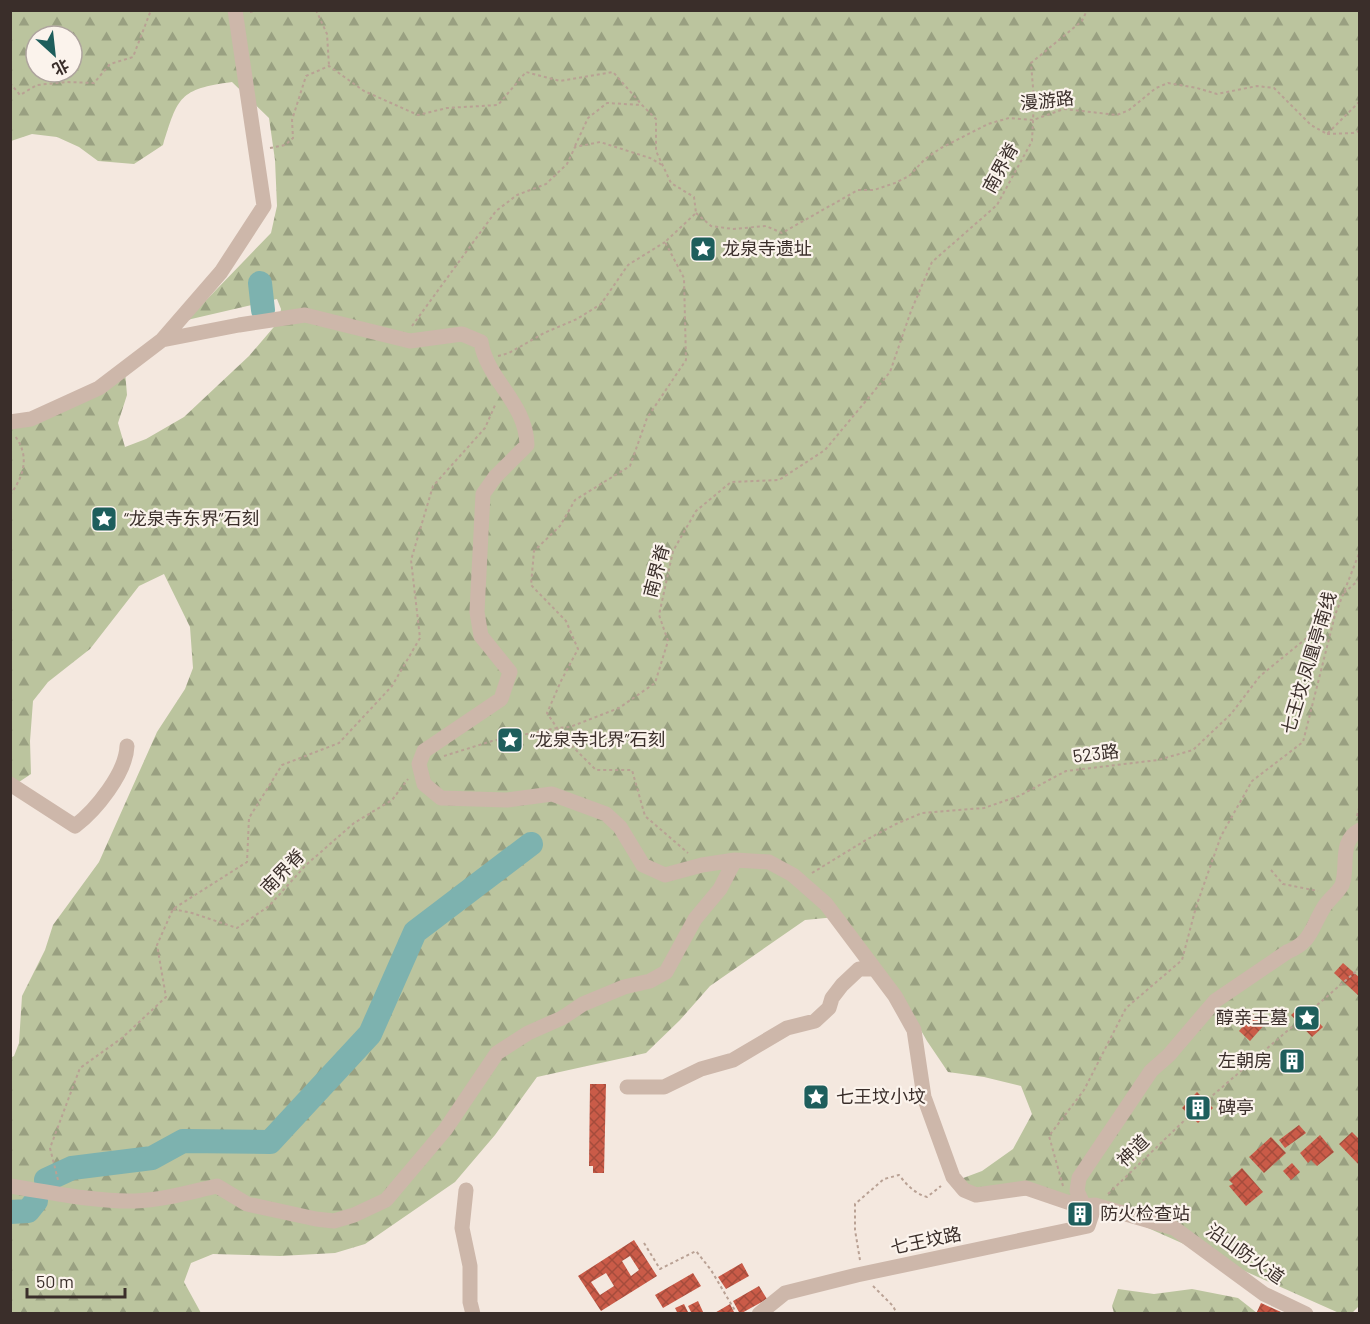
<svg xmlns="http://www.w3.org/2000/svg" width="1370" height="1324" font-family="Barlow,'Noto Sans SC',sans-serif">
  <style>
    .forest { fill: url(#forest-firs); fill-rule: evenodd }
    .lines { fill: none; stroke-linecap: round; stroke-linejoin: round }
    .river { stroke: #7db2af; stroke-width: 24 }
    .building { fill: url(#building-cross-hatch); fill-rule: evenodd }
    .path { stroke: #b9a194; stroke-width: 2; stroke-dasharray: 3 3; stroke-linecap: butt }
    .minor { stroke: #cdb7aa; stroke-width: 15 }
    .labels { text-anchor: middle; stroke-width: 4.5; stroke-linejoin: round; paint-order: stroke }
    .street-label { font-size: 18px; fill: #3a2e2a; stroke: #fbf3ec }
    .poi-label { font-size: 18px; fill: #3a2e2a; stroke: #fbf3ec; text-anchor: start }
  </style>
  <defs>
    <pattern id="forest-firs" width="22" height="20" patternUnits="userSpaceOnUse" patternTransform="scale(1.5)"><rect width="22" height="20" fill="#bbc49e"/><path d="M5 1l3.5 6h-7zM16 11l3.5 6h-7z" fill="#99a081"/></pattern>
    <pattern id="building-cross-hatch" width="8" height="8" patternUnits="userSpaceOnUse" patternTransform="scale(1.5)"><rect width="8" height="8" fill="#ca5b48"/><path d="M0 0l8 8M0 8l8-8" fill="none" stroke="#a54c3c"/></pattern>
  </defs>
  <rect width="100%" height="100%" fill="#f4e8df"/>
  <path class="forest" d="M11,11H1359V1306L1352,1313H1339L1121,1216L1043,1197L981,1192L958,1180L982,1171L1013,1149L1032,1114L1021,1086L984,1077L948,1072L927,1041L898,990L836,917L805,920L710,986L680,1020L646,1053L537,1077L495,1135L455,1182L365,1244L335,1253L280,1256L213,1254L191,1263L184,1282L201,1313H11L10,1058L14,1056L19,1043L22,996L45,950L53,925L99,862L157,732L185,689L193,668L190,627L164,574L139,586L90,649L48,682L33,701L30,741L31,774L19,782L11,778V425L125,371L127,395L118,423L125,447L146,439L184,417L249,356L279,321L281,309L277,299L187,320L271,233L277,206L275,160L269,118L232,82C179,89 178,97 163,145L134,164L98,161L79,147L57,137L32,134L11,141ZM36,36H72V72H36Z
    M1118,1289L1154,1294L1192,1289L1238,1298L1257,1313H1114L1112,1306Z"/>
  <g class="lines">
    <path class="river" d="M260,283L263,310
      M46,1180L72,1168L152,1158L183,1141L270,1142L370,1034L415,932L531,844
      M10,1212L28,1211L36,1201"/>
  </g>
  <path class="building" d="M1343,963L1360,978V997L1334,973Z
    M1302,1005L1323,1027L1312,1037L1291,1015Z
    M1253,1014L1265,1024L1250,1041L1239,1031Z
    M1294,1049L1303,1057L1290,1073L1280,1064Z
    M590,1084H606L604,1173H593V1166H589Z
    M1197,1092L1213,1108L1198,1123L1182,1108Z
    M1299,1125L1306,1133L1285,1148L1279,1140Z
    M1352,1132L1360,1140V1166L1339,1144Z
    M1320,1135L1334,1152L1317,1166L1311,1160L1308,1163L1300,1153Z
    M1271,1137L1286,1153L1264,1173L1249,1157Z
    M1292,1163L1300,1172L1291,1180L1283,1171Z
    M1242,1168L1263,1192L1246,1206L1229,1186L1233,1184L1229,1180Z
    M1083,1210L1086,1217L1074,1224L1070,1217Z
    M634,1240L657,1276L601,1311L578,1276ZM630,1256L639,1270L631,1276L622,1261ZM606,1273L614,1286L600,1295L591,1282Z
    M742,1263L749,1276L726,1289L718,1277Z
    M693,1273L701,1286L663,1308L655,1295Z
    M759,1286L767,1299L740,1314L733,1301Z
    M698,1301L704,1314H692L688,1306Z
    M1261,1303L1281,1312L1280,1314H1256Z
    M684,1304L689,1314H678L675,1308Z
    M730,1304L735,1314H713Z"/>
  <g class="lines">
    <path class="path" d="M316,10L327,34L329,66
      M250,12L259,10
      M10,83L20,95L37,85L67,82L94,83L110,64L133,57L151,10
      M1327,134L1353,133L1360,131
      M575,146L588,118L607,103L642,105
      M270,148L285,145L293,138L292,120L306,76L329,66L364,91L418,115L447,108L498,105L526,72L560,81L613,72L642,105L656,119V151L671,183L694,197L696,213L665,242L684,278L686,360L647,418L630,466L575,500L560,526L534,551L531,585L566,621L578,649L561,681L547,713L563,737L596,770H632L645,816L688,853
      M696,213L711,226L733,229L766,226L782,233L858,190H874L895,183L909,176L925,159L941,148L988,124L1009,118L1033,120L1064,109L1117,115L1129,110L1156,88L1168,83L1197,88L1217,94L1257,86L1274,88L1311,125L1327,134L1360,101
      M412,326L496,211L517,195L546,184L567,164L575,147L600,142L650,158L662,165
      M498,356L509,353L544,333L577,319L601,304L628,265L665,242
      M10,495C24,476 30,456 15,436
      M1344,593L1360,579
      M444,756L492,741L557,728L570,727L619,708L655,683L668,641L659,615L673,551L696,511L731,482L779,480L825,450L890,372L911,311L932,262L997,205L1032,141L1034,100L1031,63L1082,21L1087,10
      M1357,816L1360,804
      M1271,870L1283,884L1318,891
      M812,873L866,840L896,824L922,813L984,808L1019,796L1066,771L1158,760L1193,750L1231,714L1260,676L1335,615
      M173,909L192,913L237,928L269,906L306,865L354,823L392,800L408,779
      M58,1180L50,1148L80,1068L122,1038L166,997L157,945L173,909L247,862L249,818L282,765L339,743L392,686L420,638L411,560L433,486L485,428L496,403
      M1063,1186L1049,1136L1084,1090L1126,1008L1182,960L1196,907L1221,836L1252,781L1303,742L1335,615L1360,551
      M1108,1194L1190,1115L1360,968
      M644,1243L660,1269L696,1251L711,1270L737,1314
      M860,1260L855,1230V1204L884,1179L899,1175C907,1185 914,1193 927,1197L941,1186
      M873,1286L893,1306L897,1314"/>
    <path class="minor" d="M162,340L221,272L264,206L235,10
      M10,422L31,419L99,388L162,340L239,325L305,315L410,341L462,334L481,342C487,380 526,402 527,445L495,477L483,494L477,612L481,636L510,672L501,699L424,751L419,764L424,784L441,798L507,800L552,794L606,814L620,827L643,865L665,875L702,865L735,860L769,862L793,875L826,904L895,996L914,1030L924,1097L953,1177L964,1190L976,1195L1026,1188L1067,1202L1084,1206L1095,1205L1174,1228L1264,1294L1306,1314
      M10,784L75,826C96,810 126,773 127,746
      M627,1087H664L701,1069L733,1060L787,1028L815,1021L829,1008L832,998L842,985L859,969H873
      M10,1186C49,1192 96,1202 135,1201C163,1200 190,1192 217,1186L247,1204L316,1219L334,1221L354,1215L386,1200L445,1130L497,1053L528,1033L562,1018L583,1004L624,987L650,981L666,972L695,919L720,889L735,860
      M466,1190L462,1228L470,1266V1302L473,1314
      M1084,1206L1077,1191L1079,1178L1151,1071L1169,1055L1215,1001L1287,952C1312,942 1311,928 1324,907C1329,899 1338,893 1342,885C1349,867 1338,841 1360,830
      M759,1314L785,1293L857,1275L1088,1226L1095,1205"/>
  </g>
  <defs>
    <symbol id="sight-square" viewBox="-11 -11 22 22"><rect x="-9" y="-9" width="18" height="18" rx="4" fill="#1e5e5c" stroke="#fbf3ec"/><path d="M0-6L1.8-2.2L6-1.7L2.9 1.2L3.7 5.4L0 3.3L-3.7 5.4L-2.9 1.2L-6-1.7L-1.8-2.2Z" fill="#fff"/></symbol>
    <symbol id="building-square" viewBox="-11 -11 22 22"><rect x="-9" y="-9" width="18" height="18" rx="4" fill="#1e5e5c" stroke="#fbf3ec"/><path d="M-4-6H4V6H1V3H-1V6H-4ZM-2.5-4.3h1.7v1.8h-1.7ZM.8-4.3h1.7v1.8H.8ZM-2.5-1h1.7V.8h-1.7ZM.8-1h1.7V.8H.8Z" fill="#fff"/></symbol>
  </defs>
  <g fill-rule="evenodd">
    <use href="#sight-square" x="688" y="234" width="30" height="30"/>
    <use href="#sight-square" x="89" y="504" width="30" height="30"/>
    <use href="#sight-square" x="495" y="725" width="30" height="30"/>
    <use href="#sight-square" x="1292" y="1003" width="30" height="30"/>
    <use href="#building-square" x="1277" y="1046" width="30" height="30"/>
    <use href="#sight-square" x="801" y="1082" width="30" height="30"/>
    <use href="#building-square" x="1183" y="1093" width="30" height="30"/>
    <use href="#building-square" x="1065" y="1199" width="30" height="30"/>
  </g>
  <g class="labels">
    <g class="street-label">
      <text transform="translate(1047 101) rotate(-6)" y="6">漫游路</text>
      <text transform="translate(1001 168) rotate(-61)" y="6">南界脊</text>
      <text transform="translate(657 571) rotate(-75)" y="6">南界脊</text>
      <text transform="translate(1309 663) rotate(-73)" y="6">七王坟·凤凰亭南线</text>
      <text transform="translate(1096 754) rotate(-7)" y="6">523路</text>
      <text transform="translate(283 872) rotate(-46)" y="6">南界脊</text>
      <text transform="translate(1133 1151) rotate(-44)" y="6">神道</text>
      <text transform="translate(926 1241) rotate(-12)" y="6">七王坟路</text>
      <text transform="translate(1245 1254) rotate(35)" y="6">沿山防火道</text>
    </g>
    <g class="poi-label">
      <text x="722" y="255">龙泉寺遗址</text>
      <text x="124" y="525">“龙泉寺东界”石刻</text>
      <text x="530" y="746">“龙泉寺北界”石刻</text>
      <text x="1288" y="1024" text-anchor="end">醇亲王墓</text>
      <text x="1272" y="1067" text-anchor="end">左朝房</text>
      <text x="836" y="1103">七王坟小坟</text>
      <text x="1218" y="1114">碑亭</text>
      <text x="1100" y="1220">防火检查站</text>
    </g>
  </g>
  <rect width="1370" height="1324" fill="none" stroke="#3a2e2a" stroke-width="24"/>
  <g transform="translate(54 54) rotate(153)"><circle r="28" fill="#fbf3ec" stroke="#aea49e" stroke-width="1.5"/>
  <path d="M0-4.5L10 22L0 15L-10 22Z" fill="#1e5e5c"/>
  <text y="-9" font-size="16" font-weight="bold" text-anchor="middle" fill="#3a2e2a">北</text>
  </g>
  <path d="M27 1288v9h98v-9" fill="none" stroke="#3a2e2a" stroke-width="3"/>
  <text x="36" y="1288" font-size="18" fill="#3a2e2a" stroke="#fbf3ec" stroke-width="4.5" paint-order="stroke">50 m</text>
</svg>
